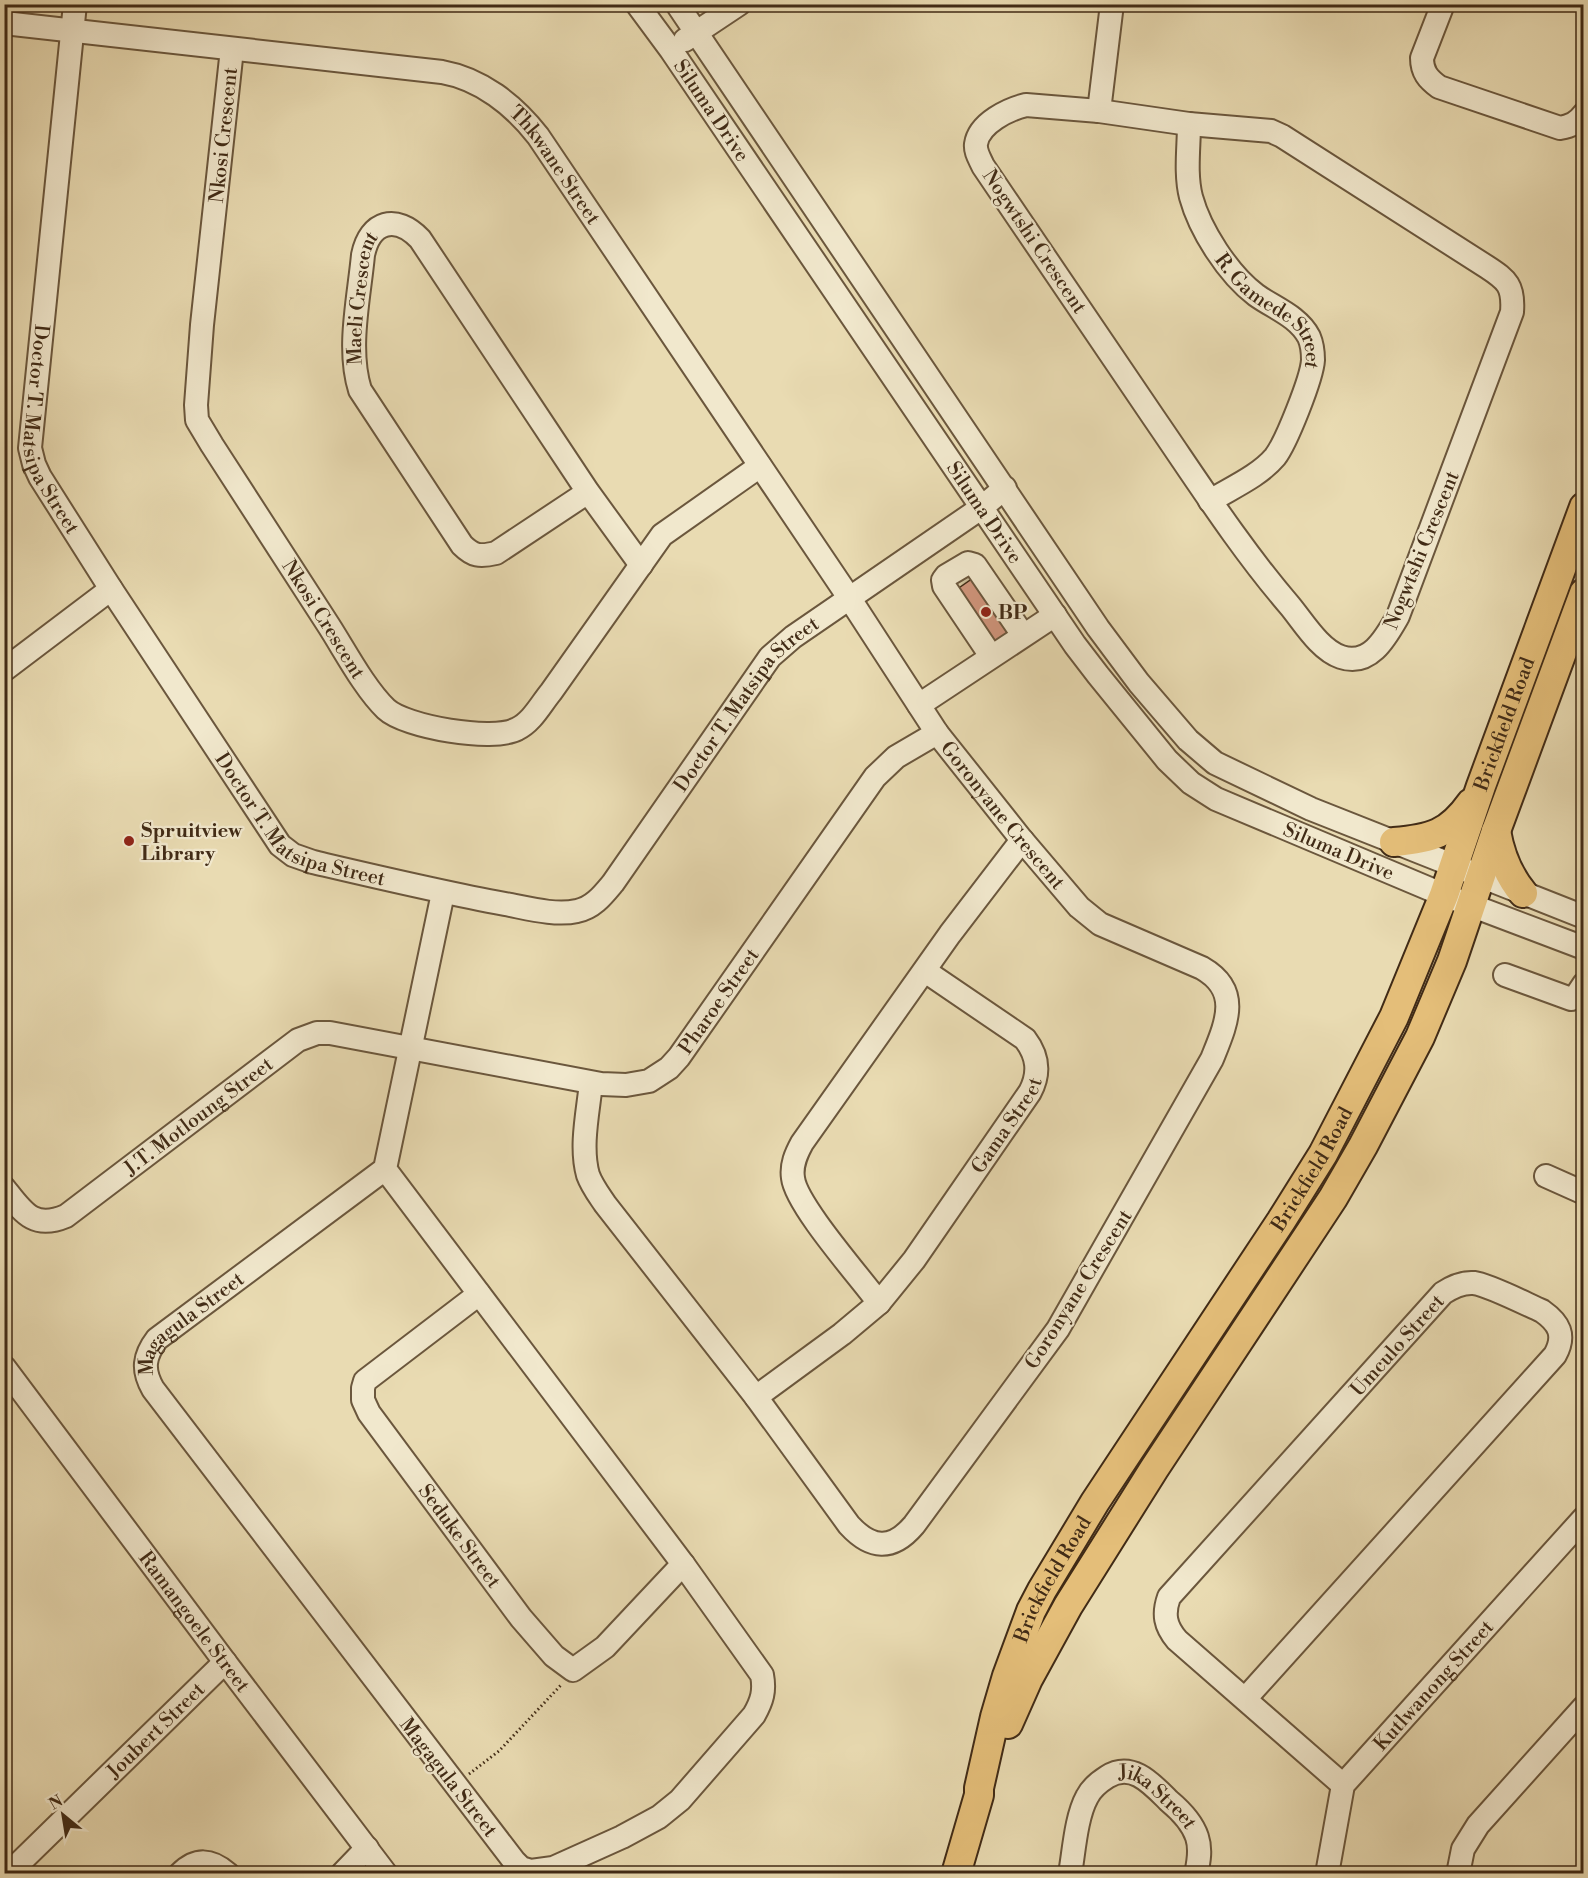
<svg xmlns="http://www.w3.org/2000/svg" width="1588" height="1878" font-family="'Libre Bodoni',serif">
  <style>
    .building { fill: #d0957c; stroke: #412b16; stroke-width: 1.5; filter: url(#shadow) }
    .lines { fill: none; stroke-linecap: round; stroke-linejoin: round }
    .minor-casing { stroke: #6b573d; stroke-width: 26 }
    .major-casing { stroke: #412b16; stroke-width: 32 }
    .path { stroke: #412b16; stroke-width: 3; stroke-dasharray: 1.5 3; stroke-linecap: butt }
    .minor { stroke: #f1e8cd; stroke-width: 22 }
    .major { stroke: #e4be79; stroke-width: 28 }
    .poi-dot { fill: #8f2418; stroke: #f1e8cd; stroke-width: 2 }
    .labels { text-anchor: middle; stroke-width: 4.5; stroke-linejoin: round; paint-order: stroke }
    .street-label { font-size: 20px; fill: #412b16; stroke: #f1e8cd }
    .poi-label { font-size: 20px; font-weight: bold; fill: #412b16; stroke: #f1e8cd; text-anchor: start }
  </style>
  <defs>
    <filter id="shadow"><feDropShadow dx="5.5" dy="-5.5" stdDeviation="3" flood-color="#0004"/></filter>
  </defs>
  <rect width="100%" height="100%" fill="#e9dbb2"/>
  <filter id="stains"><feTurbulence type="fractalNoise" baseFrequency=".00333" numOctaves="4"/><feColorMatrix values="0 0 0 0 .2 0 0 0 0 .09 0 0 0 0 .02 0 0 0 .5 -.17"/></filter>
  <radialGradient id="worn" r=".72"><stop offset=".6" stop-color="#630" stop-opacity="0"/><stop offset="1" stop-color="#630" stop-opacity=".3"/></radialGradient>
  <path class="building" d="M976,576L1015,635L995,648L956,590Z"/>
  <g class="lines">
    <defs>
      <g id="minor">
        <path id="s1" d="M75,4L30,448L34,464L40,477L111,589L280,845L293,855L313,862C377,877 440,892 505,904C527,908 555,916 577,911C593,908 603,895 613,883L770,657L793,637L981,508L1005,488"/>
        <path id="s2" d="M637,4L671,50L1075,645L1098,675L1167,760L1191,783L1216,799L1444,895L1584,948"/>
        <path d="M677,4L1098,628L1139,683L1188,740L1215,763L1311,809L1584,917"/>
        <path d="M1443,4L1422,58C1422,72 1428,79 1439,87L1560,128C1571,126 1577,123 1584,114"/>
        <path id="s3" d="M4,23L442,72C481,79 514,105 538,136L850,599L937,733L1022,840L1079,907L1100,924L1202,968C1242,991 1226,1024 1212,1059L1058,1329L914,1525C892,1551 871,1549 849,1525L756,1397L605,1204C599,1195 592,1186 588,1175C580,1147 588,1112 591,1083"/>
        <path d="M685,40L739,4"/>
        <path id="s4" d="M232,49L202,325L196,405L197,420L212,445C251,505 290,565 329,626C345,651 365,689 386,709C405,727 493,742 517,729C532,722 541,704 551,692L662,535L760,466"/>
        <path d="M1026,105L1099,111L1189,124L1271,131L1282,136L1487,267C1507,280 1514,286 1512,312L1398,616C1386,637 1370,667 1341,657C1320,650 1304,623 1290,606C1240,548 1198,482 1154,418C1097,334 1040,250 983,166C980,159 975,152 976,144C979,123 1009,109 1026,105Z"/>
        <path d="M1099,111L1112,4"/>
        <path id="s5" d="M1189,124C1189,147 1185,174 1191,197C1200,230 1228,274 1256,295C1274,308 1298,316 1309,337C1312,344 1313,352 1313,360C1312,378 1286,443 1275,457C1259,476 1231,488 1210,501"/>
        <path id="s6" d="M588,492L496,553C480,557 473,556 462,545L360,390C347,349 359,298 363,255C370,221 396,214 420,239L588,492L641,565"/>
        <path d="M991,656L944,586L943,580L946,576L968,563L975,565L1023,635"/>
        <path d="M4,670L111,589"/>
        <path d="M919,705L1055,615"/>
        <path d="M1505,975L1571,999L1576,996L1584,984"/>
        <path id="s7" d="M385,1169L683,1564L762,1675C765,1691 762,1701 754,1715L680,1800L659,1817L622,1837L553,1868L531,1871L521,1868L514,1861L153,1389C142,1370 144,1356 157,1339L385,1169L443,893"/>
        <path d="M1546,1176L1584,1193"/>
        <path id="s8" d="M4,1188C23,1212 33,1230 66,1216L298,1040L317,1033H330L601,1084L626,1085L649,1081L669,1068L679,1057L875,777L896,757L937,733"/>
        <path id="s9" d="M479,1294L365,1381L363,1388V1400L369,1413L521,1618L554,1656L573,1670L605,1647L683,1564"/>
        <path d="M879,1303C860,1277 796,1205 793,1178C791,1165 796,1154 802,1143L950,934L1022,840"/>
        <path id="s10" d="M4,1367L225,1662L386,1874"/>
        <path id="s11" d="M756,1397L842,1334L879,1303L914,1260L1030,1092C1040,1073 1038,1056 1025,1039L925,971"/>
        <path d="M1245,1699L1555,1355C1566,1335 1559,1323 1542,1311C1526,1304 1489,1285 1474,1283C1462,1282 1452,1287 1443,1293L1169,1597C1163,1614 1165,1626 1177,1640L1343,1785"/>
        <path id="s12" d="M8,1874L225,1662"/>
        <path d="M180,1874C196,1858 211,1859 228,1874"/>
        <path d="M342,1874L367,1848"/>
        <path id="s13" d="M1070,1874C1074,1851 1076,1817 1087,1797C1091,1789 1099,1782 1107,1777C1132,1761 1152,1784 1169,1801C1181,1811 1192,1822 1197,1837C1201,1849 1199,1861 1196,1874"/>
        <path id="s14" d="M1327,1874L1343,1785L1584,1518"/>
        <path d="M1458,1874L1463,1849L1478,1825L1584,1707"/>
      </g>
      <g id="major">
        <path d="M1496,831C1500,854 1507,874 1523,893"/>
        <path d="M1394,842C1431,839 1449,834 1471,803"/>
        <path d="M1008,1724L1028,1679L1068,1606L1154,1469L1333,1198L1363,1146L1420,1037L1452,961L1496,831L1584,593"/>
        <path id="s15" d="M956,1874L979,1795V1788L995,1717L1007,1676L1031,1611L1042,1590L1095,1502L1281,1221L1323,1154L1394,1017L1444,895L1481,786L1584,507"/>
      </g>
    </defs>
    <use href="#minor" class="minor-casing"/>
    <use href="#major" class="major-casing"/>
    <path class="path" d="M469,1774L499,1751L561,1685"/>
    <use href="#minor" class="minor"/>
    <use href="#major" class="major"/>
  </g>
  <g class="poi-dot">
    <circle cx="986" cy="612" r="6"/>
    <circle cx="129" cy="841" r="6"/>
  </g>
  <g class="labels">
    <g class="street-label">
      <text dy="7" stroke="none"><textPath href="#s2" startOffset="130">Siluma Drive</textPath></text>
      <text transform="translate(223 135) rotate(-84)" y="7">Nkosi Crescent</text>
      <text dy="7" stroke="none"><textPath href="#s3" startOffset="592">Thkwane Street</textPath></text>
      <text transform="translate(1035 241) rotate(56)" y="7">Nogwtshi Crescent</text>
      <text dy="7" stroke="none"><textPath href="#s6" startOffset="426">Maeli Crescent</textPath></text>
      <text dy="7" stroke="none"><textPath href="#s5" startOffset="216">R. Gamede Street</textPath></text>
      <text dy="7" stroke="none"><textPath href="#s1" startOffset="432">Doctor T. Matsipa Street</textPath></text>
      <text dy="7" stroke="none"><textPath href="#s2" startOffset="616">Siluma Drive</textPath></text>
      <text transform="translate(1421 550) rotate(-68)" y="7">Nogwtshi Crescent</text>
      <text dy="7" stroke="none"><textPath href="#s4" startOffset="609">Nkosi Crescent</textPath></text>
      <text dy="7" stroke="none"><textPath href="#s1" startOffset="1494">Doctor T. Matsipa Street</textPath></text>
      <text dy="7" stroke="none"><textPath href="#s15" startOffset="1284">Brickfield Road</textPath></text>
      <text dy="7" stroke="none"><textPath href="#s1" startOffset="918">Doctor T. Matsipa Street</textPath></text>
      <text dy="7" stroke="none"><textPath href="#s3" startOffset="1382">Goronyane Crescent</textPath></text>
      <text dy="7" stroke="none"><textPath href="#s2" startOffset="1120">Siluma Drive</textPath></text>
      <text dy="7" stroke="none"><textPath href="#s8" startOffset="832">Pharoe Street</textPath></text>
      <text dy="7" stroke="none"><textPath href="#s8" startOffset="242">J.T. Motloung Street</textPath></text>
      <text dy="7" stroke="none"><textPath href="#s11" startOffset="374">Gama Street</textPath></text>
      <text dy="7" stroke="none"><textPath href="#s15" startOffset="798">Brickfield Road</textPath></text>
      <text transform="translate(1078 1289) rotate(-58)" y="7">Goronyane Crescent</text>
      <text dy="7" stroke="none"><textPath href="#s7" startOffset="1654">Magagula Street</textPath></text>
      <text transform="translate(1397 1345) rotate(-48)" y="7">Umculo Street</text>
      <text dy="7" stroke="none"><textPath href="#s9" startOffset="330">Seduke Street</textPath></text>
      <text dy="7" stroke="none"><textPath href="#s15" startOffset="312">Brickfield Road</textPath></text>
      <text dy="7" stroke="none"><textPath href="#s10" startOffset="318">Ramangoele Street</textPath></text>
      <text dy="7" stroke="none"><textPath href="#s14" startOffset="225">Kutlwanong Street</textPath></text>
      <text dy="7" stroke="none"><textPath href="#s12" startOffset="206">Joubert Street</textPath></text>
      <text transform="translate(449 1777) rotate(52)" y="7">Magagula Street</text>
      <text dy="7" stroke="none"><textPath href="#s13" startOffset="168">Jika Street</textPath></text>
    </g>
    <g class="poi-label">
      <text x="998" y="619">BP</text>
      <text x="141" y="837">Spruitview<tspan x="141" dy="23">Library</tspan></text>
    </g>
  </g>
  <rect width="1588" height="1878" fill="none" stroke="#e9dbb2" stroke-width="24"/>
  <rect x="6" y="6" width="1576" height="1866" fill="none" stroke="#412b16" stroke-width="3"/>
  <rect x="12" y="12" width="1564" height="1854" fill="none" stroke="#412b16" stroke-width="1.5"/>
  <g transform="translate(63 1815) rotate(330)" stroke="#f1e8cd" stroke-width="4.5" paint-order="stroke">
  <path d="M0-4.5L10 22L0 15L-10 22Z" fill="#412b16"/>
  <text y="-9" font-size="16" font-weight="bold" text-anchor="middle" fill="#412b16">N</text>
  </g>
  <rect width="100%" height="100%" filter="url(#stains)"/>
  <rect width="100%" height="100%" fill="url(#worn)"/>
</svg>
